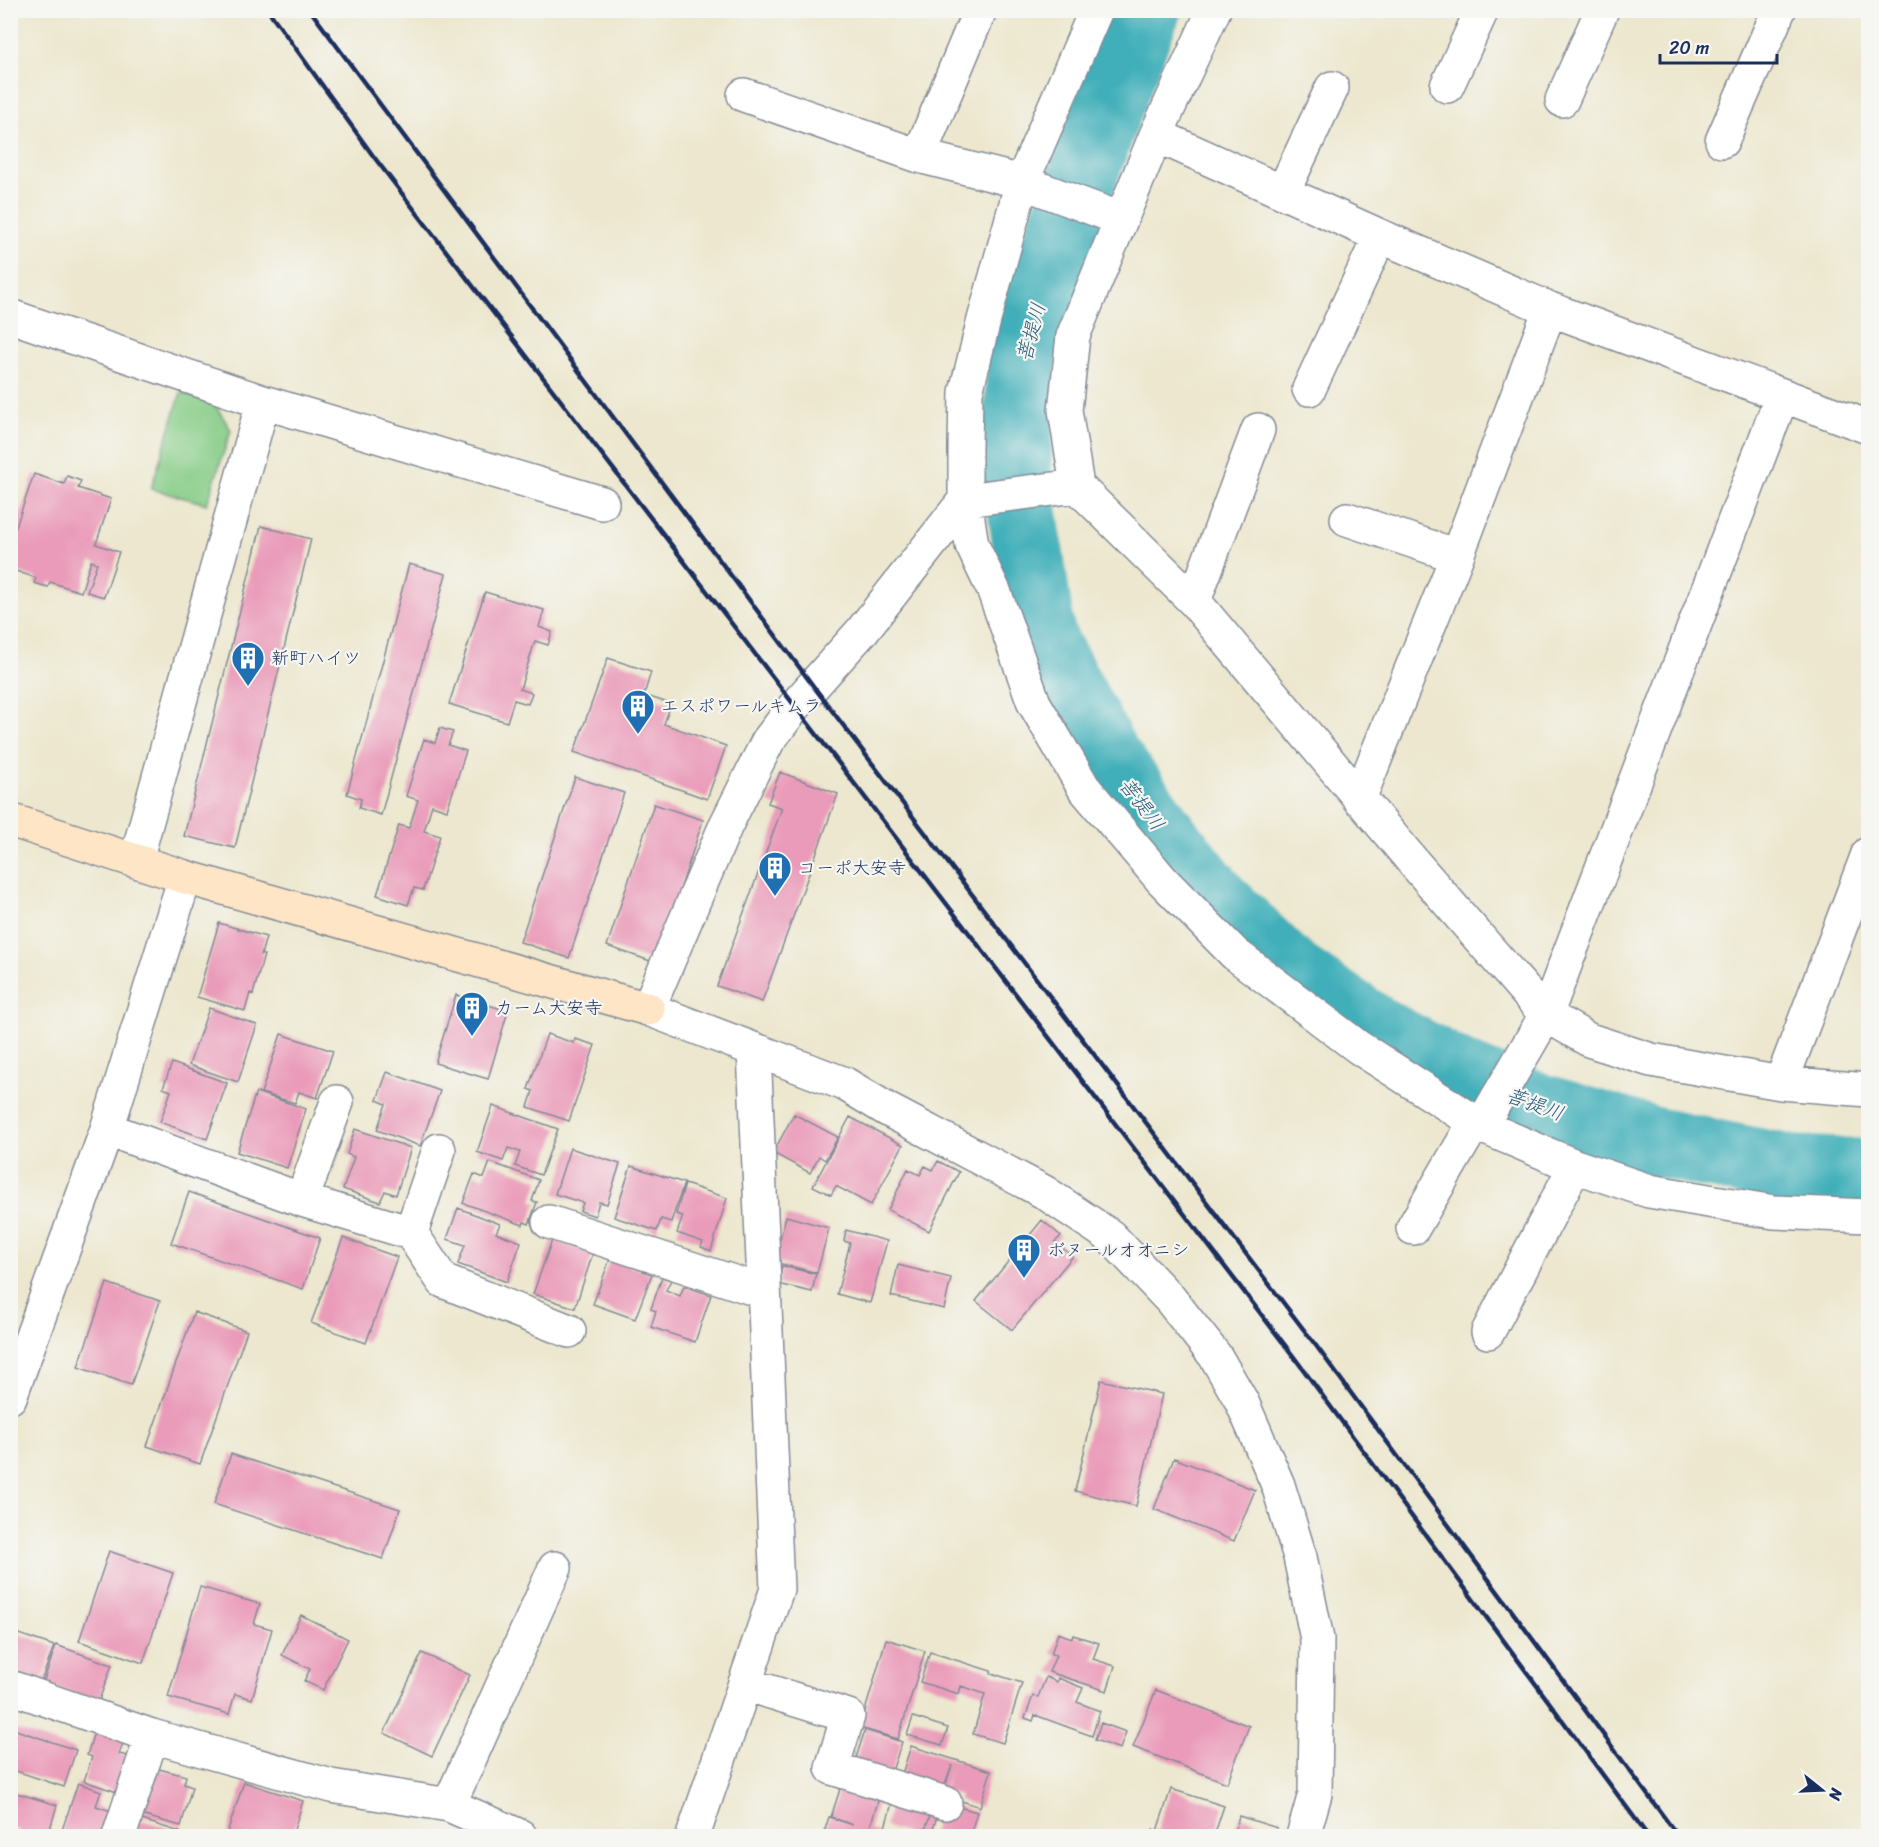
<svg xmlns="http://www.w3.org/2000/svg" width="1879" height="1847" font-family="Sriracha,'Klee One',sans-serif">
  <style>
    .green { fill: #86cc86; stroke: #507e72; stroke-width: 1.5 }
    .lines { fill: none; stroke-linecap: round; stroke-linejoin: round }
    .river { stroke: #3fafb9; stroke-width: 70 }
    .building { fill: #ea9bb9 }
    .street-casing { stroke: #848b96; stroke-width: 36 }
    .secondary-casing { stroke: #848b96; stroke-width: 36 }
    .street { stroke: #fff; stroke-width: 33 }
    .secondary { stroke: #fde5c5; stroke-width: 33 }
    .rail { stroke: #1b2f5e; stroke-width: 4.5 }
    .labels { text-anchor: middle; stroke-width: 4.5; stroke-linejoin: round; paint-order: stroke }
    .poi-label { font-size: 18px; fill: #1b2f5e; stroke: #f6f6f2; text-anchor: start }
    .water-label { font-size: 20px; font-style: italic; fill: #285c7e; stroke: #f6f6f2 }
  </style>
  <rect width="100%" height="100%" fill="#f6f6f2"/>
  <filter id="ink" filterUnits="userSpaceOnUse"><feTurbulence type="fractalNoise" baseFrequency=".0167" numOctaves="2"/><feDisplacementMap in="SourceGraphic" scale="12" xChannelSelector="R" yChannelSelector="G"/><feConvolveMatrix kernelMatrix="1 2 1 2 8 2 1 2 1" color-interpolation-filters="sRGB"/></filter>
  <filter id="wash" filterUnits="userSpaceOnUse"><feTurbulence type="fractalNoise" baseFrequency=".008" numOctaves="4" result="noise"/><feDisplacementMap in="SourceGraphic" scale="24" xChannelSelector="R" yChannelSelector="G"/><feGaussianBlur stdDeviation="1.35" result="paint"/><feColorMatrix in="noise" values="0 0 0 0 0 0 0 0 0 0 0 0 0 0 0 0 0 1.4 0 .05"/><feComposite in="paint" operator="in"/></filter>
  <g filter="url(#wash)">
    <rect width="100%" height="100%" fill="#ece7ce"/>
    <path class="green" d="M181,392L216,406L231,430L207,504L151,489Z"/>
    <g class="lines">
      <path class="river" d="M1146,10L1120,75L1061,234L1022,352L1016,467L1041,637L1104,754L1163,835L1215,900L1290,973L1377,1031L1456,1073L1537,1107L1654,1142L1792,1170L1868,1174"/>
    </g>
    <g id="blocks">
      <path class="building" d="M34,474L64,484L67,476L81,481L78,488L111,499L96,544L119,552L104,597L87,592L97,563L91,561L81,592L50,582L48,587L34,583L36,578L10,569V544Z
        M261,526L311,539L235,848L184,836Z
        M409,564L446,574L381,815L359,808L361,799L347,794Z
        M485,592L544,610L539,627L552,632L548,645L535,641L520,689L532,693L528,704L514,700L507,722L449,704Z
        M608,658L651,672L644,695L671,704L664,724L726,746L707,799L574,752Z
        M440,728L453,732L448,745L466,751L447,810L432,805L424,831L440,836L423,890L414,888L408,905L377,895L399,825L409,828L418,800L406,796L424,739L435,743Z
        M780,772L838,794L762,1002L717,986L782,808L768,803Z
        M575,777L624,793L569,958L520,942Z
        M654,804L703,820L656,963L607,946Z
        M219,923L266,937L261,955H264L253,994L250,993L245,1011L197,997Z
        M456,995L508,1011L488,1079L435,1063Z
        M209,1008L257,1025L238,1082L189,1065Z
        M281,1034L333,1051L317,1098L299,1092L295,1103L261,1093Z
        M547,1034L574,1043L575,1039L595,1045L569,1121L528,1107L533,1091L528,1089Z
        M172,1063L227,1083L207,1139L160,1122L171,1091L163,1088Z
        M387,1072L440,1091L420,1146L377,1130L386,1104L377,1100Z
        M256,1092L306,1109L287,1168L237,1152Z
        M493,1106L558,1129L541,1175L515,1166L520,1152L508,1148L503,1161L477,1152Z
        M794,1114L838,1137L825,1160L819,1156L810,1173L773,1153Z
        M850,1117L903,1145L871,1205L836,1186L831,1195L813,1186Z
        M355,1129L411,1148L396,1195L385,1191L380,1202L343,1189L354,1157L347,1154Z
        M570,1148L620,1164L607,1204L599,1202L595,1216L580,1211L583,1203L555,1194Z
        M938,1161L959,1172L929,1231L888,1210L908,1169L920,1175L925,1166L933,1170Z
        M490,1162L539,1180L532,1201L537,1202L529,1224L524,1222L523,1225L463,1203L474,1174L484,1178Z
        M631,1166L684,1183L671,1222L661,1219L657,1231L614,1217Z
        M685,1184L727,1198L711,1251L701,1247L703,1242L677,1233L683,1216L676,1214Z
        M189,1192L320,1238L303,1289L171,1243Z
        M458,1208L500,1224L496,1233L521,1242L507,1282L458,1264L465,1245L447,1239Z
        M786,1216L829,1228L817,1273L774,1262Z
        M1042,1220L1061,1236L1055,1242L1073,1256L1012,1330L976,1301Z
        M846,1230L887,1241L870,1303L837,1294L850,1243L844,1241Z
        M343,1238L397,1257L366,1343L311,1323Z
        M552,1240L593,1253L575,1308L533,1294Z
        M610,1259L652,1274L635,1319L593,1304Z
        M898,1265L951,1278L944,1309L891,1296Z
        M782,1266L816,1274L812,1292L778,1284Z
        M662,1277L671,1280L666,1290L680,1296L684,1286L711,1295L695,1342L651,1327L656,1311L651,1309Z
        M107,1283L160,1301L131,1385L78,1367Z
        M194,1312L247,1331L200,1464L147,1446Z
        M1101,1380L1162,1394L1136,1506L1075,1491Z
        M231,1454L400,1509L383,1559L214,1504Z
        M1174,1458L1255,1490L1234,1541L1154,1509Z
        M109,1551L173,1573L143,1663L79,1641Z
        M200,1587L260,1604L254,1624L272,1629L252,1699L235,1694L229,1714L168,1697Z
        M301,1615L348,1639L323,1690L304,1681L310,1669L282,1655Z
        M10,1631L54,1646L41,1682L10,1672Z
        M1058,1633L1072,1638L1073,1635L1099,1643L1093,1659L1115,1666L1107,1691L1049,1672L1056,1655L1051,1654Z
        M886,1639L925,1651L898,1739L860,1728Z
        M56,1645L112,1665L98,1703L43,1683Z
        M930,1652L991,1671V1673L1022,1683L1003,1743L973,1734L985,1694L961,1686L959,1694L920,1682Z
        M422,1653L470,1675L432,1756L384,1733Z
        M1046,1677L1057,1682L1058,1678L1083,1688L1077,1702L1100,1711L1092,1736L1035,1715L1033,1721L1025,1718L1033,1696L1038,1697Z
        M1156,1690L1249,1726L1227,1783L1133,1747Z
        M913,1717L948,1728L942,1745L907,1735Z
        M1101,1723L1126,1732L1120,1749L1095,1740Z
        M10,1728L76,1750L64,1787L10,1769Z
        M95,1729L125,1738L119,1754L128,1756L117,1792L84,1781L92,1757L87,1755Z
        M865,1730L902,1742L891,1774L855,1761Z
        M911,1746L991,1771L980,1807L959,1800L960,1796L944,1790L952,1765L943,1790L901,1777Z
        M155,1768L186,1776L184,1784L192,1787L181,1826L141,1815Z
        M244,1782L303,1801L292,1836H226Z
        M78,1783L101,1791L96,1806L111,1811L103,1836H60Z
        M841,1786L879,1798L869,1830L878,1832L877,1836H823L829,1817L853,1825L831,1817Z
        M1171,1789L1224,1806L1214,1836H1151L1153,1829L1157,1831Z
        M10,1791L57,1805L48,1836H18L19,1830L10,1827Z
        M893,1800L931,1813L923,1836H915L885,1827Z
        M956,1806L977,1812L970,1836H931L938,1813L953,1818Z
        M1239,1816L1277,1828L1274,1836H1233Z
        M139,1819L180,1832L178,1836H134Z"/>
    </g>
  </g>
  <g filter="url(#ink)">
    <use href="#blocks" fill-opacity="0" stroke="#848b96" stroke-width="1.5"/>
    <g class="lines">
      <defs>
        <path id="street" d="M1096,10L1022,182L984,320L966,392L965,447V500L972,545L994,591L1034,703L1084,788L1162,880L1235,954L1358,1047L1481,1126L1575,1166L1649,1191L1774,1212L1868,1216
          M1214,10L1156,135L1073,336L1065,410L1077,486L1194,601L1415,864L1546,1015L1589,1040L1651,1060L1781,1083L1868,1090
          M1447,86L1482,10
          M744,95L919,156L1022,182L1121,219
          M1562,100L1602,10
          M1156,135L1380,236L1550,309L1868,427
          M1722,141L1779,10
          M919,156L980,10
          M1283,192L1332,88
          M10,316L263,402L602,503
          M1309,389L1380,236
          M1077,486L965,500L862,631L794,707L768,741L726,825L648,1009L845,1084L888,1110L1044,1192L1110,1236L1170,1299L1216,1357L1242,1402L1278,1485L1300,1557L1317,1639L1315,1794L1303,1836
          M1347,519L1457,556
          M1194,601L1258,430
          M1359,799L1457,556L1550,309
          M136,860L263,402
          M1781,1083L1868,854
          M1481,1126L1546,1015L1782,396
          M107,1129L302,1200L411,1233L443,1281L569,1331
          M302,1200L337,1102
          M549,1222L764,1292
          M1413,1228L1475,1122
          M411,1233L439,1150
          M1488,1332L1575,1166
          M10,1397L107,1129L185,877
          M745,1684L848,1716L832,1768L945,1803
          M10,1687L152,1736L331,1786L449,1805L520,1836
          M449,1805L555,1568
          M119,1836L152,1736
          M693,1836L777,1589L754,1050"/>
        <path id="secondary" d="M10,820L185,877L648,1009"/>
      </defs>
      <use href="#street" class="street-casing"/>
      <use href="#secondary" class="secondary-casing"/>
      <use href="#street" class="street"/>
      <use href="#secondary" class="secondary"/>
      <path class="rail" d="M268,10L374,157L1294,1357L1648,1836
        M310,10L814,687L1317,1347L1678,1836"/>
    </g>
  </g>
  <defs>
    <symbol id="building-pin" viewBox="-11 -11 22 30"><path d="M0 17L-7.5 6A9.5 9.5 0 1 1 7.5 6Z" fill="#1f6fb2" stroke="#f6f6f2"/><path d="M-4-6H4V6H1V3H-1V6H-4ZM-2.5-4.3h1.7v1.8h-1.7ZM.8-4.3h1.7v1.8H.8ZM-2.5-1h1.7V.8h-1.7ZM.8-1h1.7V.8H.8Z" fill="#fff"/></symbol>
  </defs>
  <g fill-rule="evenodd">
    <use href="#building-pin" x="229" y="639" width="38" height="52"/>
    <use href="#building-pin" x="619" y="687" width="38" height="52"/>
    <use href="#building-pin" x="756" y="849" width="38" height="52"/>
    <use href="#building-pin" x="453" y="989" width="38" height="52"/>
    <use href="#building-pin" x="1005" y="1231" width="38" height="52"/>
  </g>
  <g class="labels">
    <g class="poi-label">
      <text x="271" y="664">新町ハイツ</text>
      <text x="661" y="712">エスポワールキムラ</text>
      <text x="798" y="874">コーポ大安寺</text>
      <text x="495" y="1014">カーム大安寺</text>
      <text x="1047" y="1256">ボヌールオオニシ</text>
    </g>
    <g class="water-label">
      <text transform="translate(1031 332) rotate(-75)" y="7">菩提川</text>
      <text transform="translate(1142 804) rotate(53)" y="7">菩提川</text>
      <text transform="translate(1535 1104) rotate(20)" y="7">菩提川</text>
    </g>
  </g>
  <rect width="1879" height="1847" fill="none" stroke="#f6f6f2" stroke-width="36"/>
  <g transform="translate(1822 1790) rotate(108)" stroke="#f6f6f2" stroke-width="4.5" paint-order="stroke">
  <path d="M0-4.5L10 22L0 15L-10 22Z" fill="#1b2f5e"/>
  <text y="-9" font-size="16" font-weight="bold" text-anchor="middle" fill="#1b2f5e">N</text>
  </g>
  <path d="M1660 54v9h117v-9" fill="none" stroke="#1b2f5e" stroke-width="3"/>
  <text x="1669" y="54" font-size="18" fill="#1b2f5e" stroke="#f6f6f2" stroke-width="4.5" paint-order="stroke">20 m</text>
</svg>
